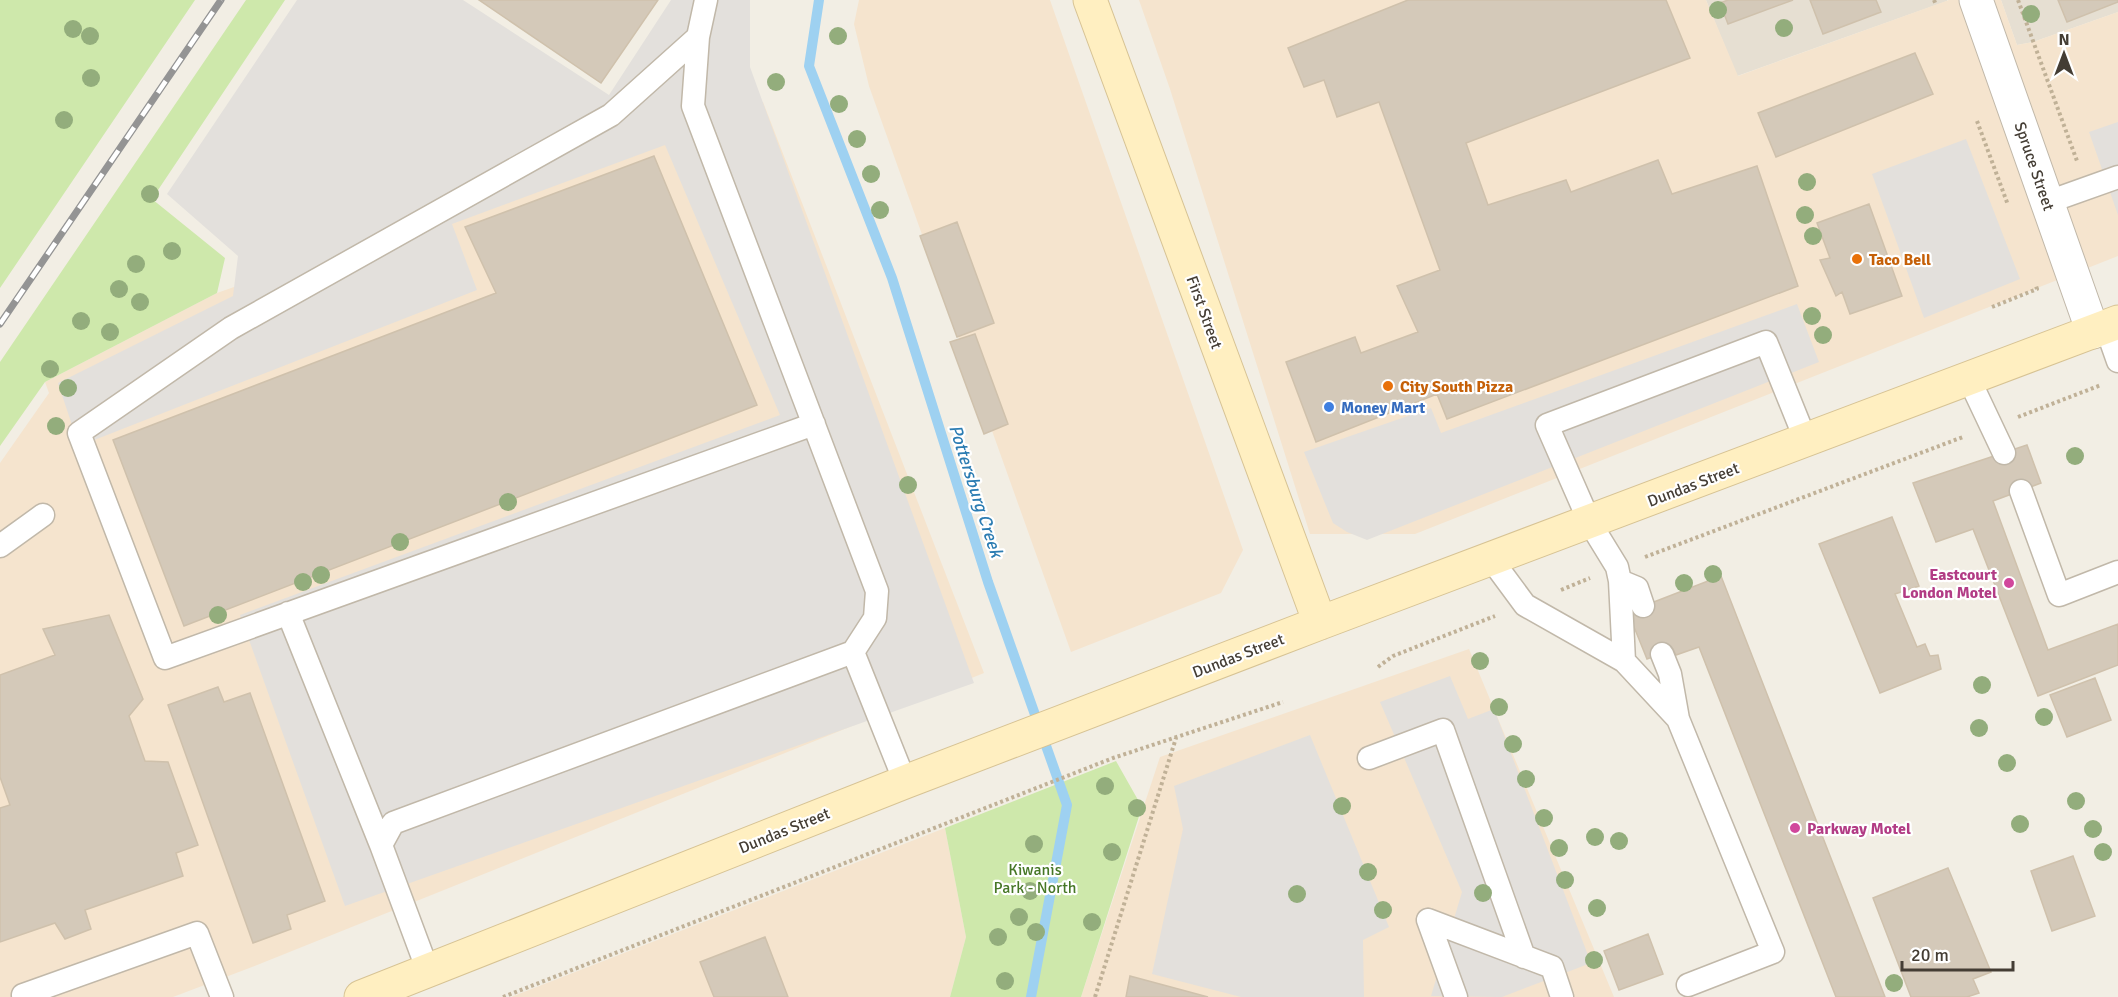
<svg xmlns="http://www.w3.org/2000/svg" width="2118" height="997" font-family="Signika,sans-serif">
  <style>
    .residential { fill: #e6dfd2 }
    .commercial { fill: #f5e4ce }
    .green { fill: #cee8ab }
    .parking { fill: #e3e0dc }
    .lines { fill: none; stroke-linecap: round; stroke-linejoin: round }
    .stream { stroke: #9ed1f1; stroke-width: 10 }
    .building { fill: #d4c9b9; stroke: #cfc1ac; stroke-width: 1.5 }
    .lane-casing { stroke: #c1b8a9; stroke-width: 25 }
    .street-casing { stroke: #c1b8a9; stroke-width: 35 }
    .secondary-casing { stroke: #d7c394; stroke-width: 35 }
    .path { stroke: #c0b197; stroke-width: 4; stroke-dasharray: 3 3; stroke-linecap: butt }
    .lane { stroke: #fff; stroke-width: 22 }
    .street { stroke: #fff; stroke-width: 33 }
    .secondary { stroke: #ffefc1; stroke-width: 33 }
    .rail-casing { stroke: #949494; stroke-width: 7 }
    .rail { stroke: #fff; stroke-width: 4.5; stroke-dasharray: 14; stroke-linecap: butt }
    .tree { fill: #93ad7c }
    .food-dot { fill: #e8710a; stroke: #fff; stroke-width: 2 }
    .shop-dot { fill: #3f7fe0; stroke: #fff; stroke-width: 2 }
    .hotel-dot { fill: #d1479c; stroke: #fff; stroke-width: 2 }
    .labels { text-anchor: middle; stroke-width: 4.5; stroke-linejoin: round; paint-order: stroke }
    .street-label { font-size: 16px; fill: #443d34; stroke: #fff }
    .food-label { font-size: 16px; font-weight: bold; fill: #c56008; stroke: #fff; text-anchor: start }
    .shop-label { font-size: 16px; font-weight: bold; fill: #366cbe; stroke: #fff; text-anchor: start }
    .hotel-label { font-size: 16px; font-weight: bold; fill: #b23c85; stroke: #fff; text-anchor: end }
    .park-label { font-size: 16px; fill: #467726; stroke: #fff }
    .water-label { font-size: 18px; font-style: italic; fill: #2b7cb2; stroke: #fff }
  </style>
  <rect width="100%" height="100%" fill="#f2eee4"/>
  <path class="residential" d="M1706,0H1947V1L1737,76Z
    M2001,0H2118V12L2033,42L2017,45Z"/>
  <path class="commercial" d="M859,0H1050L1243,550L1221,593L1071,652L869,86L854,24Z
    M1139,0H1706L1738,76L1949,0H2001L2017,45L2033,42L2118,12V256L1415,534H1310L1170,89Z
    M763,102L984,673L252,967L173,997H0V463L49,393L45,382L217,293Z
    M1469,649L1614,997H1081L1160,757Z
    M945,828L966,937L950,997H511Z"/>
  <path class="green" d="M0,0H195L0,288Z
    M246,0H285L152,199L225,258L217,293L45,382L0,446V362Z
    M1116,761L1142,807L1081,997H950L966,937L945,828Z"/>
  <path class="parking" d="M297,0H463L609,95L671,0H750V67L974,683L345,906L240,615L780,415L665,145L452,224L477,290L79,446L58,383L233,296L238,256L167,194Z
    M2118,122V215L2089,132Z
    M1966,139L2020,279L1924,318L1872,174Z
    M1797,304L1819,362L1367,540L1347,532L1333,523L1304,452L1431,408L1441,433Z
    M1450,676L1468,719L1494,709L1591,963L1502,997L1431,996L1462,892L1380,702Z
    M1310,735L1389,927L1363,940L1364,997H1241L1152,974L1183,829L1174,786Z"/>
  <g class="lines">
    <path class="stream" d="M819,0L809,66L892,278L988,582L1067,805L1031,997"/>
  </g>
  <path class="building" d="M479,0H658L601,83Z
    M1408,0H1666L1690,58L1466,143L1488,205L1566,180L1571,192L1658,160L1672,194L1757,166L1798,286L1447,419L1437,394L1316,442L1286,362L1355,337L1361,353L1418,332L1397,286L1440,270L1379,102L1337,117L1324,80L1304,87L1288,48Z
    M1728,0H1793L1728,24L1720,3Z
    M1810,0H1876L1881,12L1823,34Z
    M2058,0H2118V2L2067,22Z
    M1915,53L1933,94L1776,157L1758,113Z
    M654,156L757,405L184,626L113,440L496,293L465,227Z
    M1869,204L1902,296L1850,314L1842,292L1836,296L1820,260L1830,258L1817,223Z
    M957,222L994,323L957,337L920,236Z
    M975,334L1008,424L984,434L950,342Z
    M2027,445L2041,483L1993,501L2048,650L2118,624V665L2038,696L1973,529L1936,542L1913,483Z
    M1892,517L1919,586L1895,594L1917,647L1925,644L1930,656L1938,655L1941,669L1880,693L1819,544Z
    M1721,576L1885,997H1836L1699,647L1676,655L1673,649L1647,659L1628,612Z
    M109,615L143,699L129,716L145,761L168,762L198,845L176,853L183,876L85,910L91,929L65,939L55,923L0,942V808L10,805L0,777V675L55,655L43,629Z
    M2095,678L2111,720L2067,737L2050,695Z
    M218,687L224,702L250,693L325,901L287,915L291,929L253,943L168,705Z
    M2073,856L2095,916L2052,931L2031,871Z
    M1948,868L1991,972L1973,979L1979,993L1967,997H1911L1873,898Z
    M1648,934L1663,974L1619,990L1604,951Z
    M765,937L788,997H714L700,962Z
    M1130,976L1208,997H1126Z"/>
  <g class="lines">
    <defs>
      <path id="lane" d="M706,0L698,37L693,106L877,591L875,618L853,652L905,782
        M698,37L611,115L231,328L79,433L165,658L814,424
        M2048,202L2118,177
        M2106,327L2118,361
        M1969,379L2004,453
        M2021,491L2059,595L2118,572
        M0,546L43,515
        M1491,559L1525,605L1624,661L1678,719L1773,952L1688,985
        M1620,581L1637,588L1643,606
        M288,613L381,845
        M1662,654L1670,674L1678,719
        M1624,661L1620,581L1617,567L1590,523L1547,425L1766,342L1806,441
        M1369,758L1443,730L1524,957
        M1428,920L1552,967L1562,997
        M1428,920L1456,997
        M428,971L381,845L393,823L853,652
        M24,997L23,995L197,933L222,997"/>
      <path id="street" d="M1976,0L2093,332"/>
      <path id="secondary" d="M1090,0L1320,623
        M361,997L905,782L1320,623L2118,322"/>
    </defs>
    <use href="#lane" class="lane-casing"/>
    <use href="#street" class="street-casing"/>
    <use href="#secondary" class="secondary-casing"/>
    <path class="path" d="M1934,0L1936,5
      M2018,0L2077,161
      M1977,121L2008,205
      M1992,307L2037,289L2036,286
      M2018,417L2101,385
      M1645,557L1963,437
      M1561,590L1590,578
      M1378,667L1393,656L1495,616
      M503,997L1113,758L1283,702
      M1095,997L1176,738"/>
    <use href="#lane" class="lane"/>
    <use href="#street" class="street"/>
    <use href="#secondary" class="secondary"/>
    <defs>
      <path id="rail" d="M0,324L221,0"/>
    </defs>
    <use href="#rail" class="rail-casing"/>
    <use href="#rail" class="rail"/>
  </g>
  <g class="tree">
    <circle cx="1718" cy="10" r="9"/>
    <circle cx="2031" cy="14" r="9"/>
    <circle cx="1784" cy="28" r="9"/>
    <circle cx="73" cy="29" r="9"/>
    <circle cx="90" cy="36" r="9"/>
    <circle cx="838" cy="36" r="9"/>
    <circle cx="91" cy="78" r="9"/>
    <circle cx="776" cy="82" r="9"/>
    <circle cx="839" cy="104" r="9"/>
    <circle cx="64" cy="120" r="9"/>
    <circle cx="857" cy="139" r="9"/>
    <circle cx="871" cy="174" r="9"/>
    <circle cx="1807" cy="182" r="9"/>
    <circle cx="150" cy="194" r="9"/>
    <circle cx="880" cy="210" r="9"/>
    <circle cx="1805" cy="215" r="9"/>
    <circle cx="1813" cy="236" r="9"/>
    <circle cx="172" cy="251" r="9"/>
    <circle cx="136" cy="264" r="9"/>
    <circle cx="119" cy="289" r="9"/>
    <circle cx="140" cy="302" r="9"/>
    <circle cx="1812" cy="316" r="9"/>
    <circle cx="81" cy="321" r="9"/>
    <circle cx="110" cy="332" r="9"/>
    <circle cx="1823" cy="335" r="9"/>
    <circle cx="50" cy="369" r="9"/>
    <circle cx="68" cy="388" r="9"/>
    <circle cx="56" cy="426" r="9"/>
    <circle cx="2075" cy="456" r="9"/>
    <circle cx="908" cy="485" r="9"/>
    <circle cx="508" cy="502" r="9"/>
    <circle cx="400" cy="542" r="9"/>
    <circle cx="1713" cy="574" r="9"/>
    <circle cx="321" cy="575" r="9"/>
    <circle cx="303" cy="582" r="9"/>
    <circle cx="1684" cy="583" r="9"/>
    <circle cx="218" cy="615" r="9"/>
    <circle cx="1480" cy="661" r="9"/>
    <circle cx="1982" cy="685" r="9"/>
    <circle cx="1499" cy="707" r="9"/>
    <circle cx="2044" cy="717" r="9"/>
    <circle cx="1979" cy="728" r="9"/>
    <circle cx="1513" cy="744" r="9"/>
    <circle cx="2007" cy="763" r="9"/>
    <circle cx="1526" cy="779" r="9"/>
    <circle cx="1105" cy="786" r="9"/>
    <circle cx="2076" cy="801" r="9"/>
    <circle cx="1342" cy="806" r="9"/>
    <circle cx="1137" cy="808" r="9"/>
    <circle cx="1544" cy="818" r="9"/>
    <circle cx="2020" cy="824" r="9"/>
    <circle cx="2093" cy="829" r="9"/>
    <circle cx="1595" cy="837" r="9"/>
    <circle cx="1619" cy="841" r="9"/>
    <circle cx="1034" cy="844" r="9"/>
    <circle cx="1559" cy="848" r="9"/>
    <circle cx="1112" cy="852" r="9"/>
    <circle cx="2103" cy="852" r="9"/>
    <circle cx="1368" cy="872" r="9"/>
    <circle cx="1565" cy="880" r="9"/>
    <circle cx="1030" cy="891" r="9"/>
    <circle cx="1483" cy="893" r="9"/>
    <circle cx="1297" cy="894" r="9"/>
    <circle cx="1597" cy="908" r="9"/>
    <circle cx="1383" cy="910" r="9"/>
    <circle cx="1019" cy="917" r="9"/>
    <circle cx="1092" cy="922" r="9"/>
    <circle cx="1036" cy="932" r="9"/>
    <circle cx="998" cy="937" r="9"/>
    <circle cx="1594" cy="960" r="9"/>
    <circle cx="1005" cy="981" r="9"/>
    <circle cx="1894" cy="983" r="9"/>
  </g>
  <g class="food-dot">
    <circle cx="1857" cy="259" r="6"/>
    <circle cx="1388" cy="386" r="6"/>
  </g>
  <circle class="shop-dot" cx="1329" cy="407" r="6"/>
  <g class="hotel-dot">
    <circle cx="2009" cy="583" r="6"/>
    <circle cx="1795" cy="828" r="6"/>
  </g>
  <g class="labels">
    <g class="street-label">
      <text transform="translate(2035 166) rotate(71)" y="6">Spruce Street</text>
      <text transform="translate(1205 312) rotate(70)" y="6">First Street</text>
      <text transform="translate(1693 484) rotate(-21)" y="6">Dundas Street</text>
      <text transform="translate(1238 655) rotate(-21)" y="6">Dundas Street</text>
      <text transform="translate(784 830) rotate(-22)" y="6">Dundas Street</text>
    </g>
    <g class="food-label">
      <text x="1869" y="265">Taco Bell</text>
      <text x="1400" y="392">City South Pizza</text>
    </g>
    <g class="shop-label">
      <text x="1341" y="413">Money Mart</text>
    </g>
    <g class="hotel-label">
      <text x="1997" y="580">Eastcourt<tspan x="1997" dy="18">London Motel</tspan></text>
      <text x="1807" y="834" text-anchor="start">Parkway Motel</text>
    </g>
    <g class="park-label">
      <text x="1035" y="875">Kiwanis<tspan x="1035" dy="18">Park - North</tspan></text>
    </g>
    <g class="water-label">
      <text transform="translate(976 491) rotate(72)" y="6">Pottersburg Creek</text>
    </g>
  </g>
  <g transform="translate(2064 54)" stroke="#ffffff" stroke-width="4.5" paint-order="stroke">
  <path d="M0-4.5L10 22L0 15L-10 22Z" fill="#443d34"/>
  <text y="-9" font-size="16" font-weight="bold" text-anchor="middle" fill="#443d34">N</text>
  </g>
  <path d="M1902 961v9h111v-9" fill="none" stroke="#443d34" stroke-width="3"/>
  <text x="1911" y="961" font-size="18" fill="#443d34" stroke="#ffffff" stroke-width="4.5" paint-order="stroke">20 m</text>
</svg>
